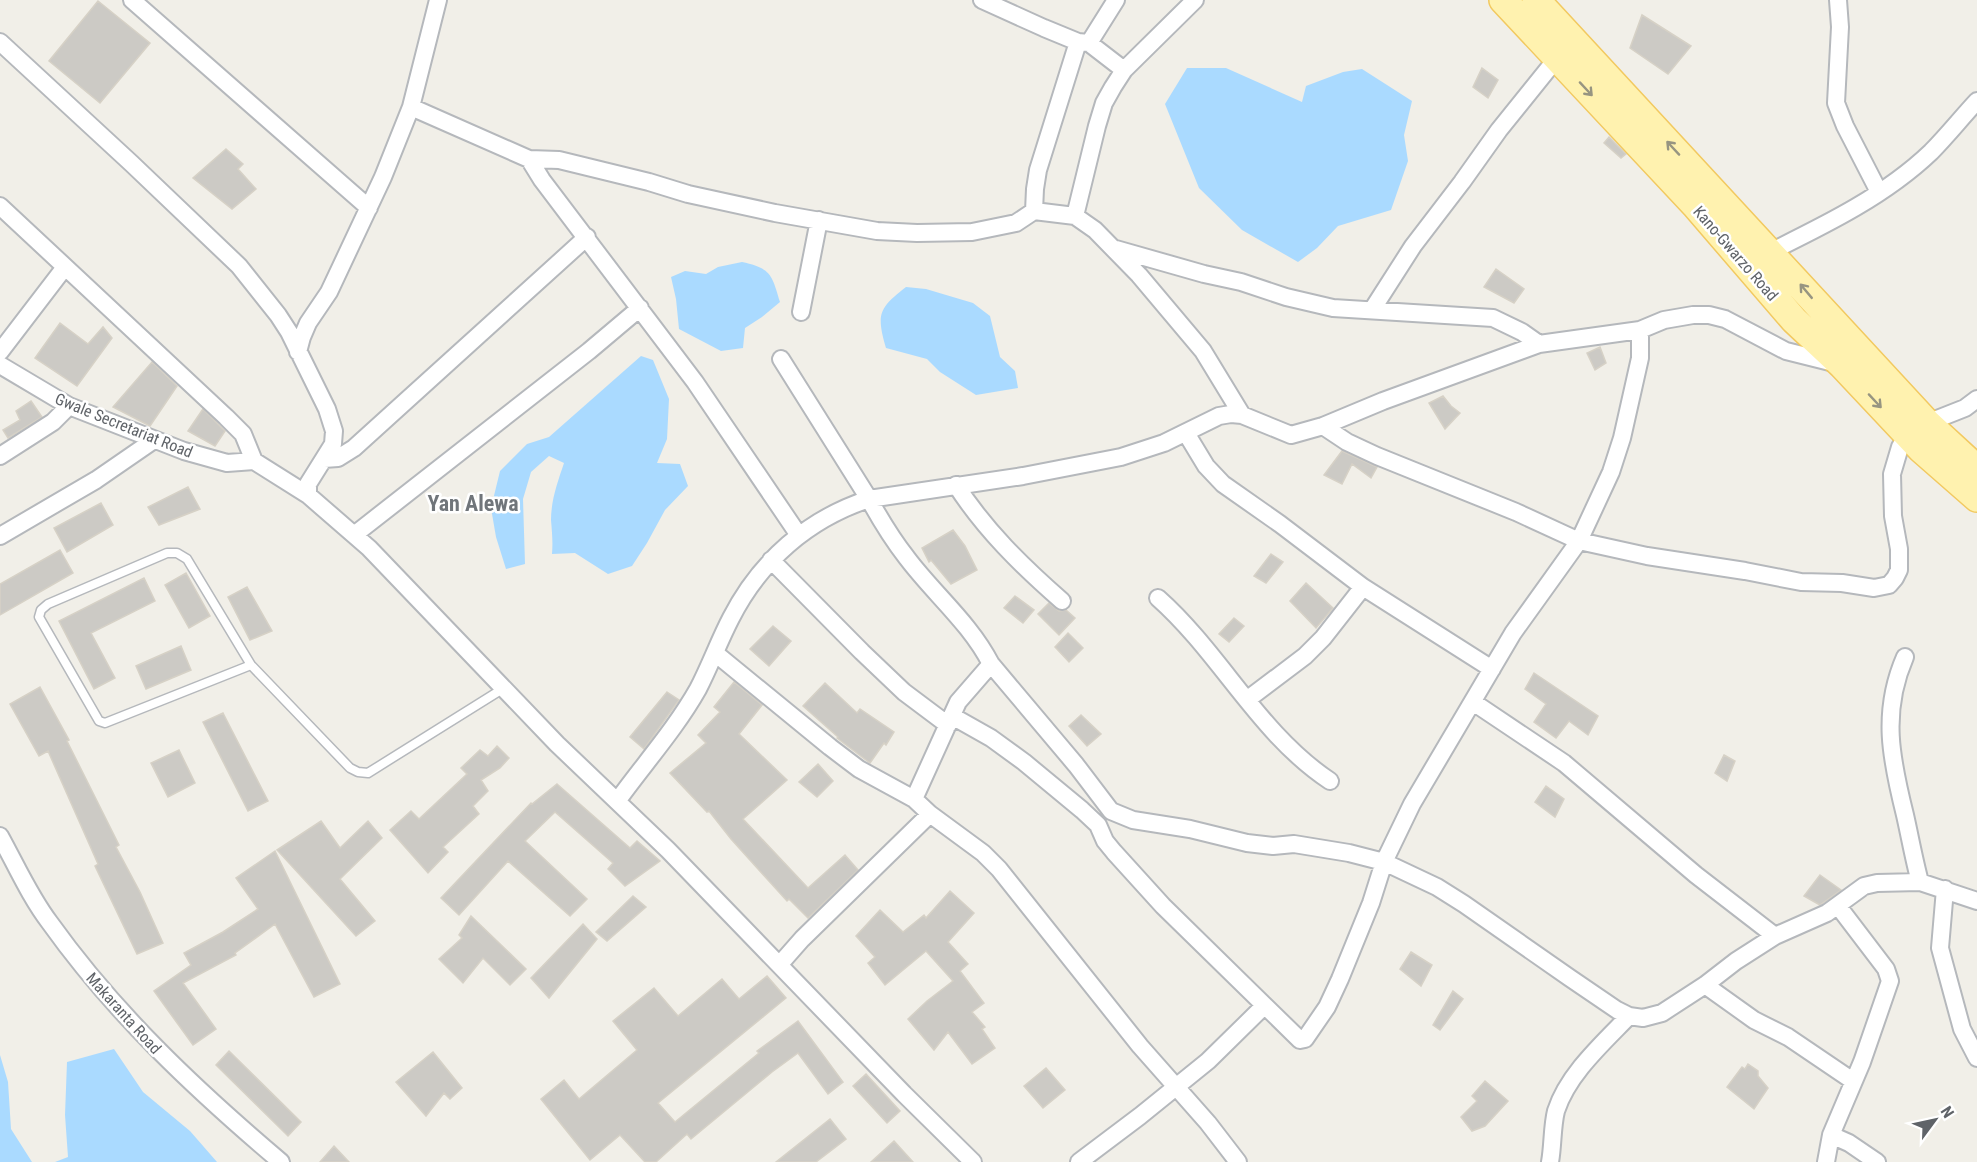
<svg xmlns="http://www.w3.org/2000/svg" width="1977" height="1162" font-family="'Roboto Condensed',sans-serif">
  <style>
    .water { fill: #aadaff }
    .building { fill: #cccac5; stroke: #d6d1c6; stroke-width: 1.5 }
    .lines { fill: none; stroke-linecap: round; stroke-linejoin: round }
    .service-casing { stroke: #b5b8bc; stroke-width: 11 }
    .minor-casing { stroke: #b5b8bc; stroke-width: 20 }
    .primary-casing { stroke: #f2c960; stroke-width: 30 }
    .service { stroke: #fff; stroke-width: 8 }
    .minor { stroke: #fff; stroke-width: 16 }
    .primary { stroke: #fff2af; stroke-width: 27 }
    .oneway { stroke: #979581 }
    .labels { text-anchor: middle; stroke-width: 5; stroke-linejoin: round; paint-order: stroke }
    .street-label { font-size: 16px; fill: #5f6368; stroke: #fff }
    .district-label { font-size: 22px; font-weight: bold; fill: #70757a; stroke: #fff }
  </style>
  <rect width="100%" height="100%" fill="#f1efe8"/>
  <path class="water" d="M1187,68H1226L1302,102L1306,86L1343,72L1362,69L1412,101L1404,135L1408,161L1391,210L1338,226L1317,248L1298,262L1242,230L1199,188L1165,104Z
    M742,262C771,268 772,275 780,302L762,317L745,328L743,348L721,351L679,329L676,299L671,277L685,271L706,274L718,267Z
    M906,287L926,289L973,303L990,316L1000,357L1015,371L1018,388L976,395L940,372L927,359L886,348C876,314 879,308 906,287Z
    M641,356L653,360L669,399L667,439L657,463L680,464L688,486L665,510L647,543L632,566L608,574L575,553L552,554C553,542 552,532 551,520C551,500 558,481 564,463L549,456L531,472L523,499L525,564L506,569L496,537L491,508L500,471L527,444L549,437Z
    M114,1049L143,1092L190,1131L217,1162H55L68,1157L65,1115L67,1062Z
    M0,1055L8,1082L11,1129L32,1162H0Z"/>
  <path class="building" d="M98,1L150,43L100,103L49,61Z
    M1642,15L1691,46L1668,74L1630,48Z
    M1482,68L1498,80L1488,98L1473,87Z
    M1609,137L1626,154L1621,158L1604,143Z
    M226,149L243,164L238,169L256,189L232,209L193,178Z
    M1496,269L1524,289L1514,303L1484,287Z
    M60,323L88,344L103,327L112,338L77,386L35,358Z
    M1600,347L1606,363L1595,370L1587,353Z
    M152,362L177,386L150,426L113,407Z
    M1443,396L1451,406L1460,413L1445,429L1429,403Z
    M31,401L42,417L8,438L3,430L20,420L16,411Z
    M203,409L225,431L215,446L188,431Z
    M1342,451L1377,467L1371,478L1352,464L1342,484L1324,475Z
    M188,487L200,509L159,525L148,507Z
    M101,503L113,525L67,552L54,528Z
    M953,530L965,546L977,570L951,584L931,560L929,562L922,548Z
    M60,550L73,573L0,615V584Z
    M1271,554L1283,562L1266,583L1254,576Z
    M186,573L210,616L189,628L165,585Z
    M144,578L155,601L91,633L115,678L94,689L59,621Z
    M1306,583L1333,608L1316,628L1290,601Z
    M247,587L272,631L250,640L228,597Z
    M1015,596L1034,610L1023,623L1004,608Z
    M1049,603L1059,611L1066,610L1075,618L1059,635L1038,614Z
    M1234,618L1244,626L1229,642L1219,634Z
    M773,626L791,641L769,666L750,649Z
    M1068,633L1083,648L1069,662L1055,647Z
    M181,646L191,670L146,689L136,666Z
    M1534,673L1598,716L1588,735L1569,721L1556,738L1534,722L1546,704L1525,689Z
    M734,682L762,705L739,734L787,780L743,819L808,888L845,855L858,870L808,918L789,899L787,901L731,839L709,811L707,812L670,773L706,743L698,735L720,712L714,707Z
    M825,683L857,713L860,709L894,732L886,745L884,743L870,763L837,738L838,737L803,706Z
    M40,687L69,740L67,741L119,845L116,847L140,892L163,943L137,954L95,866L98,864L48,751L39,756L10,704Z
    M667,692L679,700L644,749L630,737Z
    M223,713L268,801L248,811L203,722Z
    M1081,715L1101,734L1087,746L1069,726Z
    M497,746L509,758L500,768L481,780L488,791L473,806L479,814L443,847L448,852L428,873L390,830L411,811L419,819L467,774L461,768L480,750L488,756Z
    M179,750L195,783L168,797L151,763Z
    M1724,755L1735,761L1727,781L1715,773Z
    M818,764L833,781L817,797L799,782Z
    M557,784L630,848L637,841L660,861L625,886L608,869L613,863L555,812L525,841L587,899L570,916L508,861L459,915L441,898L531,803L532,804Z
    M1546,786L1564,799L1555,817L1535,802Z
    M321,821L340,848L368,821L382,838L340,879L375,921L356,936L277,850Z
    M275,851L340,984L314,997L275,924L235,953L236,955L183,983L216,1029L193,1045L154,991L191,965L184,953L223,932L258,909L236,878Z
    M1820,875L1841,890L1820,905L1804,896Z
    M950,891L974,913L948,942L968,964L960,971L984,1003L972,1012L985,1027L982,1029L995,1048L972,1064L948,1032L934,1050L908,1019L927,1001L953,981L926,951L885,985L868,963L875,957L856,936L880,910L903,932L924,915L926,918Z
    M633,896L646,907L607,941L596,932Z
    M471,916L526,969L510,985L483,958L463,983L439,959L462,938L459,935Z
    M583,924L597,939L549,998L531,978Z
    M1411,952L1432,965L1421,986L1400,969Z
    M767,976L786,998L658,1103L675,1122L759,1053L757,1051L798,1021L843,1082L828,1094L798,1053L772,1072L691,1139L687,1134L656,1162H645L620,1135L590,1160L541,1099L564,1080L579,1099L637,1050L613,1021L654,988L678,1016L722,979L739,999Z
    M1453,991L1463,999L1440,1030L1433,1025Z
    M229,1051L301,1122L288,1136L216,1065Z
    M433,1052L462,1088L450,1099L444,1093L426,1116L396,1082Z
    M1748,1064L1758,1071V1076L1768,1088L1754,1109L1727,1087L1742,1067L1745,1069Z
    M1046,1068L1065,1090L1043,1108L1024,1086Z
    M866,1074L900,1111L887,1123L853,1086Z
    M1485,1081L1508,1101L1485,1126L1472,1131L1461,1117L1477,1101L1472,1096Z
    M830,1119L846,1139L816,1162H776Z
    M894,1141L913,1162H871Z
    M334,1146L349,1162H320Z"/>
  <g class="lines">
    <defs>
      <path id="service" d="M251,665L105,723L99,721L39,617L41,610L48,604L167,553H177L187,559L251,665L350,768L358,772L368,773L504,688"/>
      <path id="minor" d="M132,0L369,208
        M982,0L1044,28L1078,42L1089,43L1124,70
        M1838,0L1840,27L1836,103L1845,126L1879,192
        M0,42L131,163L239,266L278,315L289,332L327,409L334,431L333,444L308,484V495
        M1089,43L1116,0
        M411,107L529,159L559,160L649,182L688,194L775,213L877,231L917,233L972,232L1016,223L1034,211L1075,216L1095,230L1139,275L1203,351L1242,415
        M529,159L542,180L695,382L798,534
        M0,206L226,417L243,434L254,461L308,495L369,548L557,744L668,850L904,1094L973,1162
        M1034,211L1035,189L1038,170L1078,42
        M1075,216L1097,126L1104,103L1113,87L1124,70L1195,0
        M1116,249L1204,274L1241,282L1286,297L1333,308L1493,318L1522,332L1539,344
        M1768,253C1825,225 1885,196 1931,152C1947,136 1962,117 1977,101
        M1372,310L1413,246L1462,182L1499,130L1557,58
        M801,312L819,220
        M0,352L65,267
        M298,352L302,337L308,323L329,292L383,177L411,107L438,0
        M781,359L869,499C880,519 892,539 907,558C934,594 970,623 991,664L1076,765L1111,811L1133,820L1190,829L1247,843L1273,846L1294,844L1349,853L1384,862L1437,887L1464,904L1570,978L1617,1010L1629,1016
        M0,365L69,406L184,451L227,463L254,461
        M1927,423L1965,408L1977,399
        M1323,426L1347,442L1377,456L1516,512L1579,541L1647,556L1745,571L1801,582L1842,583L1874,588L1889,585L1895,578L1899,570V549L1893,516L1892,474L1900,447L1907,435
        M1186,433L1206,466L1223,484L1280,524L1363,587L1492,669
        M0,456L53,422L69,406
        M324,459L338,458L354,448L587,237
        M956,485C985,530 1022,566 1062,601
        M354,535L589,351L640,308
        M0,536L96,480L154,440
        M771,560L862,652L904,692L948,725
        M1158,598C1221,654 1259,734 1330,781
        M715,653L830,747L859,769L914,799L930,814L983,853L999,869L1140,1046L1208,1123L1238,1162
        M1905,657C1881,712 1891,759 1905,815C1910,837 1914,860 1920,882
        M1248,699L1305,656L1323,638L1363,587
        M1473,702L1564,763L1696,875L1775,936
        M952,716L991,738L1024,762L1082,810L1098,825L1105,841L1114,852L1163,906L1300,1040L1305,1039L1327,1007L1340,979L1371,903L1384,862L1412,804L1513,633L1579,541L1611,472L1622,438L1640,358V330
        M914,799L958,702L991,664
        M618,800C644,764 676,728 698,689C710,666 719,641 731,618C760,561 808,519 869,499L1023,476L1121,457L1164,443L1219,416L1231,414L1242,415L1291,435L1323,426L1383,401L1539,344L1640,330L1664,320L1693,315H1709L1725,319L1786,351L1838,364
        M0,836C16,865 30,897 50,923C115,1014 196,1090 281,1162
        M1945,889L1940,948L1962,1029L1977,1058
        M780,964L802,939L930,814
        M1705,985L1754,1020L1788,1037L1853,1081
        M1831,1135L1849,1143L1877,1162
        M1079,1162L1140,1116L1208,1061L1264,1006
        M1550,1162C1553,1146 1552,1127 1556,1111C1568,1074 1603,1043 1629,1016L1643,1018L1662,1013L1705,985L1736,961L1775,936L1827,913L1864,886L1877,883L1920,882L1977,901
        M1826,1162L1831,1135L1862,1062L1890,981L1886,969L1838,906"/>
      <path id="primary" d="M1503,0L1695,205L1794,320L1842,365L1921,449L1977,498
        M1536,0L1927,423L1977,469"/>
    </defs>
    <use href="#service" class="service-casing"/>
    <use href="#minor" class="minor-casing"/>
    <use href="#primary" class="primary-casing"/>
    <use href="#service" class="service"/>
    <use href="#minor" class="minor"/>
    <use href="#primary" class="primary"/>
  </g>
  <defs><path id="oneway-shaft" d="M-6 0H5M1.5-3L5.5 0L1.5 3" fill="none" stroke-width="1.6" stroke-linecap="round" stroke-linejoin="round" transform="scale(1.5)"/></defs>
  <g class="oneway">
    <use href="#oneway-shaft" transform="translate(1586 89) rotate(47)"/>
    <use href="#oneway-shaft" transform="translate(1673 148) rotate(-133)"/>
    <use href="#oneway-shaft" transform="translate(1806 291) rotate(-130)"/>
    <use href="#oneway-shaft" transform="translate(1875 401) rotate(47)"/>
  </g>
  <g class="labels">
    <g class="street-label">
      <text transform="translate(1736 253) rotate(49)" y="6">Kano-Gwarzo Road</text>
      <text transform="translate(124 425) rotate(22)" y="6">Gwale Secretariat Road</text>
      <text transform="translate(124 1013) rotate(48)" y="6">Makaranta Road</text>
    </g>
    <g class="district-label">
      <text x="473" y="511">Yan Alewa</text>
    </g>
  </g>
  <g transform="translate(1935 1120) rotate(57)" stroke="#ffffff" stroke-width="4.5" paint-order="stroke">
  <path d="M0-4.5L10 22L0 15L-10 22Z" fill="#5f6368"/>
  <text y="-9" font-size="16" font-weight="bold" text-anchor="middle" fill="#5f6368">N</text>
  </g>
</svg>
